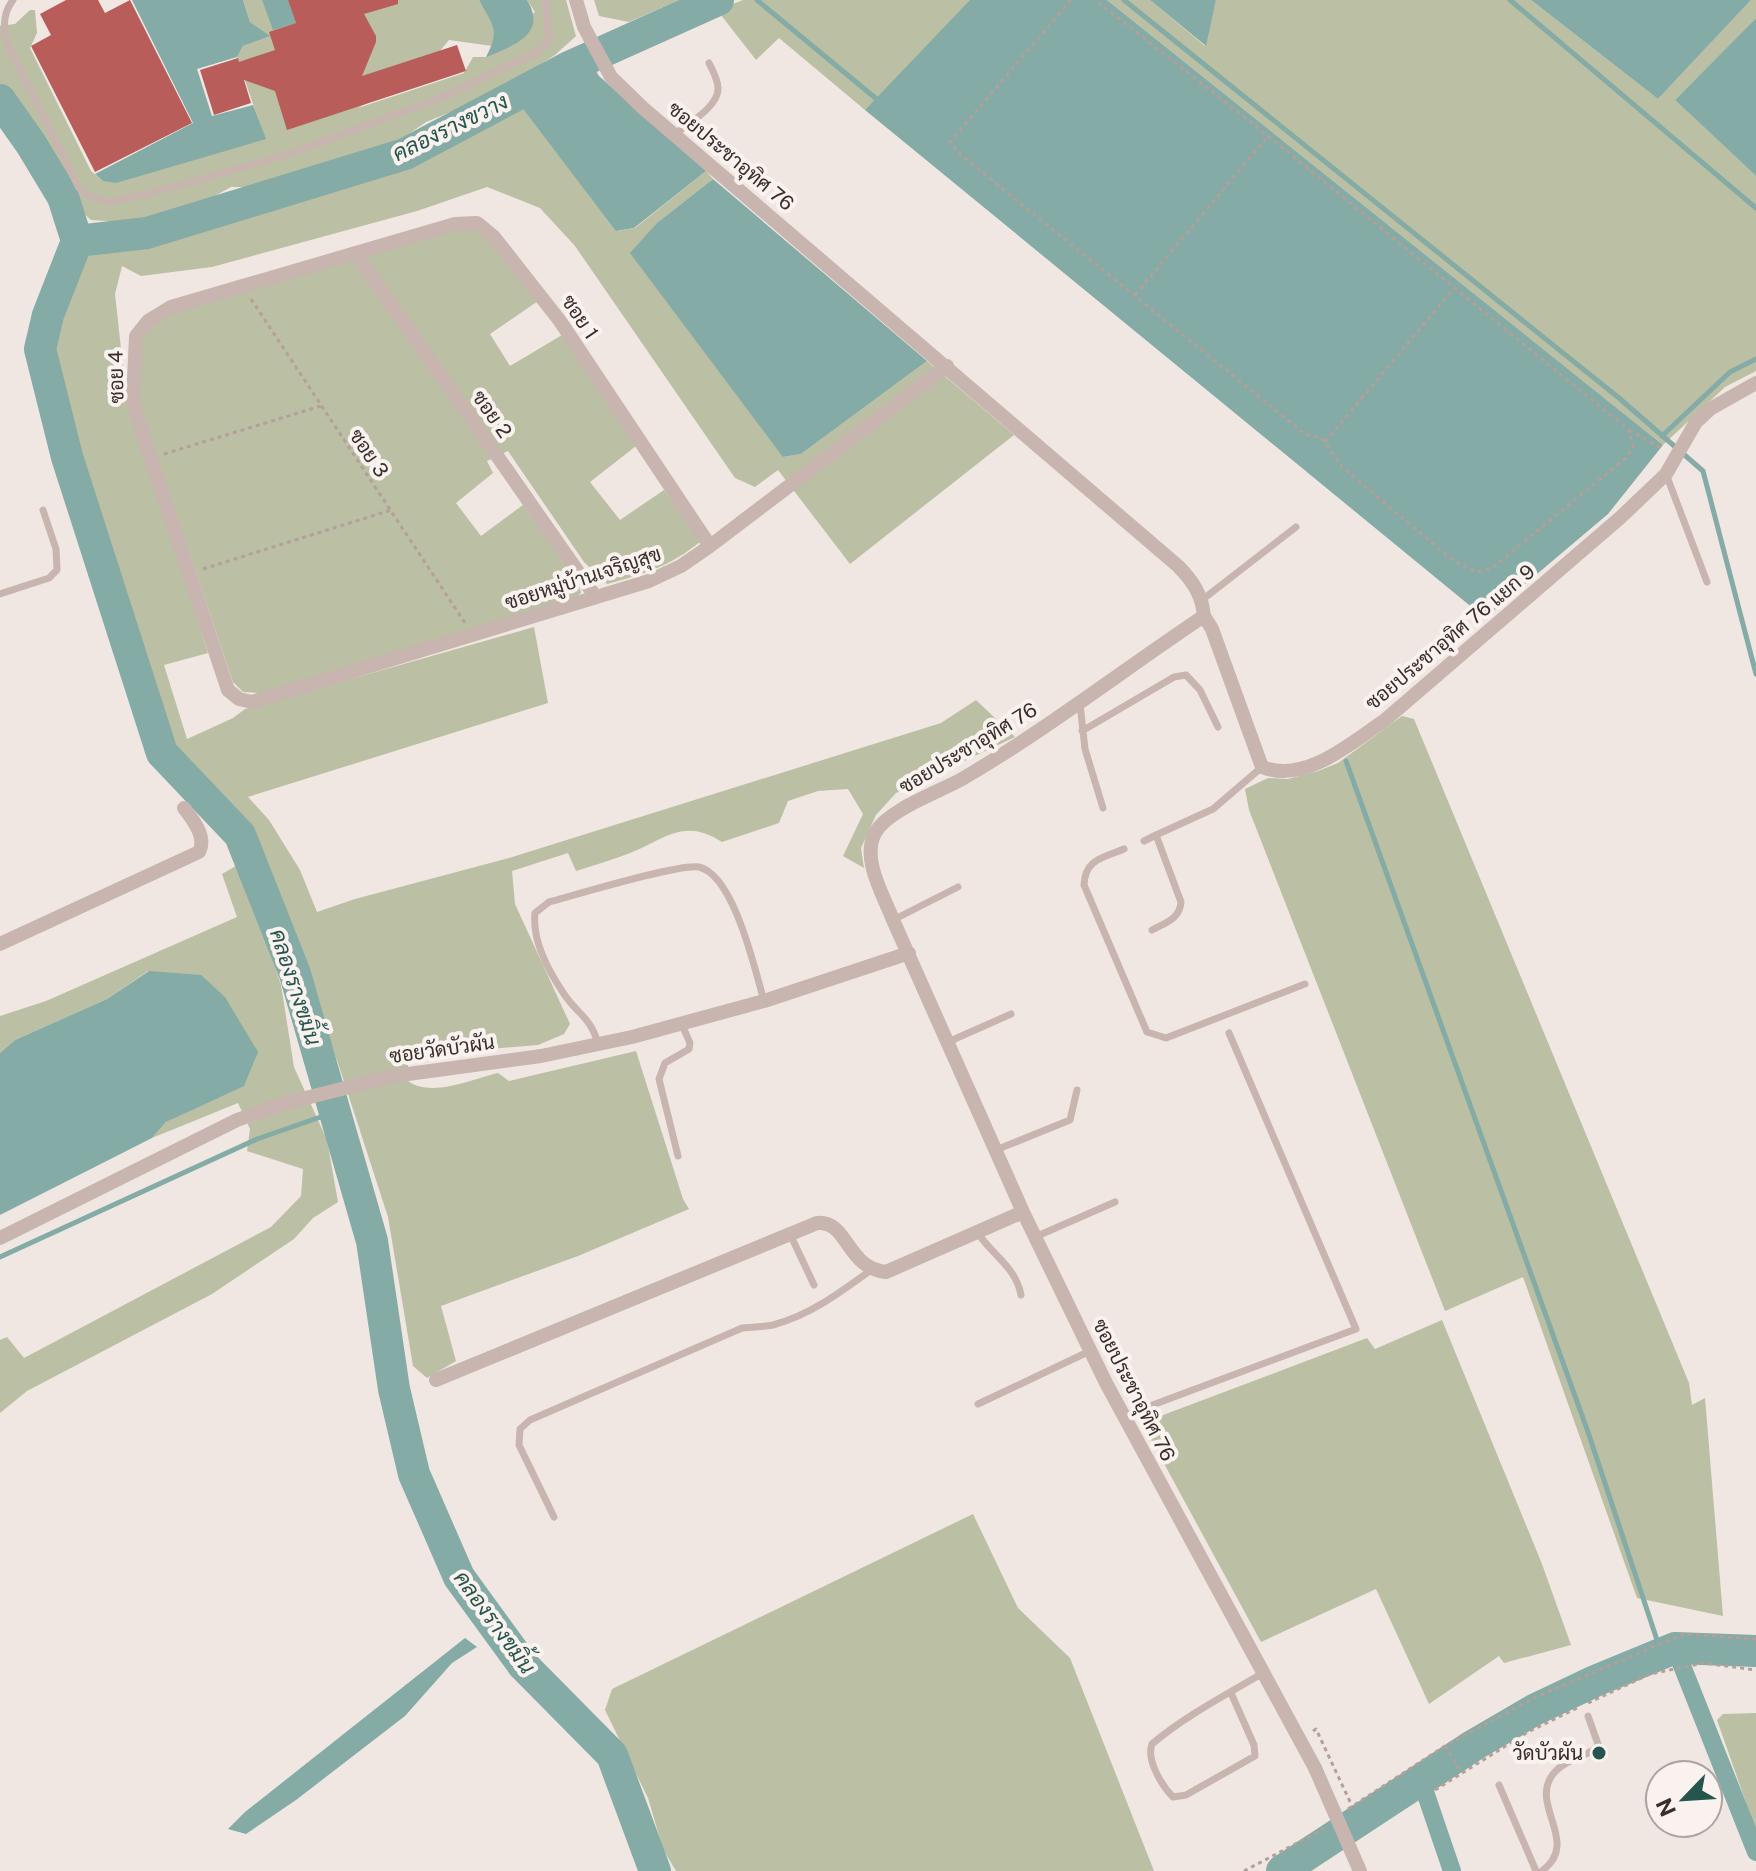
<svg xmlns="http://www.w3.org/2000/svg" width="1756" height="1871" font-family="'Public Sans',Sarabun,sans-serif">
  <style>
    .green { fill: #bbbfa3 }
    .water { fill: #84aba5 }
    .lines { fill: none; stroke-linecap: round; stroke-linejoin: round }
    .stream { stroke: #84aba5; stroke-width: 5 }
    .canal { stroke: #84aba5; stroke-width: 18 }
    .river { stroke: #84aba5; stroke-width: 32 }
    .building { fill: #b85d59 }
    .path { stroke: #b49f99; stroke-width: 3; stroke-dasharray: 4 4; stroke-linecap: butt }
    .lane { stroke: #c8b5af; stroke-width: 7 }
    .street { stroke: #c8b5af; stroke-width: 14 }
    .street-bridge { stroke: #c8b5af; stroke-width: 14 }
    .poi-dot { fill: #26554e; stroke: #f9f2ee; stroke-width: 3 }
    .labels { text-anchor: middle; stroke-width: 8; stroke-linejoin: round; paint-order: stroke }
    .street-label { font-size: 20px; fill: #382e2c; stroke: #f9f2ee }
    .poi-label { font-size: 20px; fill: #382e2c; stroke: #f9f2ee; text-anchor: end }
    .water-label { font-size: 22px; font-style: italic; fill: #26554e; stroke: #f9f2ee }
  </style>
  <rect width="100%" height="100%" fill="#f1e7e2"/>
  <path class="green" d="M243,0H479L496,28L492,46L449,40L425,69L358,108L464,73L473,57H486L535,12L527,0H566L576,36L555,55L497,93L426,122L387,149L286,174L261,187H231L173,219L149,224L91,220L73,204L24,118L0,88V26L15,24L30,10H35L37,33L30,48L91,171L103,181L265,139L237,57L243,46L269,36L250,22Z
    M594,0H679L629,22L599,16Z
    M743,0H971L907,69L865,110L779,38L756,60L717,10Z
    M1107,0H1150L1205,46L1216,0H1531L1658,99L1751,0H1756V18L1675,100L1756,176V371L1725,387L1663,445Z
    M523,109L617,231L635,228L706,171L713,179L658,222L783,457L801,454L927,361L1014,435L850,564L778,470L755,487L735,478L575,246L540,208L487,187L417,211L212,267L141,276L122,266L115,294L125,385L208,653L164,665L187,739L233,718L245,709L534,627L548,703L248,797L269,820L300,870L317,912L355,899L509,858L941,723L976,700L1015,737L896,793L876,815L861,848L864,868L843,856L863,814L848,789L818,791L788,801L779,823L722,842C684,817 665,839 630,853C612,860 594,865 576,871L568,853L512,871L515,904L570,1024L564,1034L538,1045L420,1055L408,1063V1081C431,1098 473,1079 498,1073L509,1081L636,1051L683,1199L689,1209L578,1256L441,1306L456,1361L427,1378L413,1366L388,1217L337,1060L279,922L277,901L258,856L236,815L168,749L147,694L78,472L49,350L65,284L82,254L114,243L363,174L480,122Z
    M462,228L476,229L489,238L538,301L490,334L510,366L562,335L636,446L590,482L620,520L664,490L701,541C671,566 644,574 607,584L584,562L508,451L487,461L493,473L456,503L481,536L523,505L578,582L581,593L575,598L259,693L243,692L233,682L139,404L140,341L153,323L179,309Z
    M1402,716L1414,719L1689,1383L1692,1405L1705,1398L1723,1616L1637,1598L1523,1277L1445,1311L1249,810L1245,789L1268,778L1288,779L1318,771L1338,763Z
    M241,863L281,985L294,1067L327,1140L338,1202L313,1218L294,1239L212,1294L27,1391L0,1413V1340L7,1337L24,1358L271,1227L301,1196L303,1169L247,1151L250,1129L238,1103L152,1138L166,1122L194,1108L148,971L107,999L15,1040L0,1053V1016L46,1001L237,917L222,874Z
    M1442,1320L1542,1564L1571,1645L1504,1663L1499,1656L1429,1704L1376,1589L1261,1642L1142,1423L1367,1338L1375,1349Z
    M973,1514L1018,1608L1070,1658L1154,1871H676L663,1849L648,1798L605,1710L612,1689Z
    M1756,1713V1831L1717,1720L1723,1714Z"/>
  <path class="water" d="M132,0H243L250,22L270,36L243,46L237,57L197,69L212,116L253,105L266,139L116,183L103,181L95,174L193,123Z
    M262,0H288L296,23L273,30Z
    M479,0H527C548,34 513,46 486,57C501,29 492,25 479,0Z
    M970,0H1107L1663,445L1608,514L1485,618L865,110Z
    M1150,0H1216L1206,46Z
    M1531,0H1751L1658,99Z
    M1756,18V176L1675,100Z
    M593,66L599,76L706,171L634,228L616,231L523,109L544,85Z
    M713,179L927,361L801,454L783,457L630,253L658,222Z
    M149,971L201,975L225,997L258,1052L244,1086L166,1122L152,1138L0,1215V1053L15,1040L107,999Z
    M465,1638L477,1647L452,1663L405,1716L296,1800L246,1834L228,1829L245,1812Z"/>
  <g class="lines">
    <path class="stream" d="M757,0L879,101
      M1124,0L1619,398L1703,471L1756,674
      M1510,0L1756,208
      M1662,436L1730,372L1756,359
      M1346,761L1588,1432L1661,1652
      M0,1257L257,1139L335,1112"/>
    <path class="canal" d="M1675,1648L1756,1852
      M1421,1780L1452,1871"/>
    <path class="river" d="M0,100L31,144L63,197L77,241L48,315L40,349L67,457L162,753L240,835L295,974L372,1241L394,1389L414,1474L459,1577L523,1665L612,1755L655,1871
      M77,241L147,233L405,154L571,66L718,0
      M1282,1871L1474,1745L1534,1710L1595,1681L1675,1648L1756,1651"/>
  </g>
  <path class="building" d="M66,0H98L105,13L130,0L192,123L95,172L31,46L51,35L40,14Z
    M288,0H398V4L364,14L376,36V42L362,76L457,45L466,71L287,130L275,91L244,80L251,103L214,115L200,70L238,58L239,62L275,50L269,32L296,23Z"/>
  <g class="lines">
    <path class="path" d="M1071,0L950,142L961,155L1305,434L1322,438L1343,468L1455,562L1477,572L1492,568L1626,458L1633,447L1629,430L1247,119L1095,0
      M1135,295L1268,136
      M251,299L465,623
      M1629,430L1663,449
      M1325,442L1454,288
      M164,454L321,406
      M203,569L391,510
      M1588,1703L1650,1674L1704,1663L1756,1670
      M1313,1731L1316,1729L1352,1806
      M1445,1746L1462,1773
      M1435,1790L1528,1732L1577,1708
      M1348,1809L1445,1746L1538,1696L1684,1634L1756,1639
      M1244,1871L1324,1829"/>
    <path class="lane" d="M13,0C2,14 3,32 9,48L79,188L88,196L107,202L147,194L286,155L440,98L537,52L549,40L546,0
      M674,135C687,124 719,107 718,88C718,80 713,71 709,63
      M1666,474L1707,582
      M0,594L49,578L57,570L56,549L43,510
      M1202,600L1296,527
      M1080,704L1085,749L1103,808
      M1082,731L1174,677L1186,675L1200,690L1218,727
      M1144,841L1156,835
      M1124,849C1103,858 1085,859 1084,885L1147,1032L1166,1038L1305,984
      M893,920L958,887
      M1152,930C1165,923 1180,919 1181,902L1156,835L1213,809L1262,767
      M948,1042L1011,1014
      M598,1044C591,1017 577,1014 564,994C549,972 532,940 535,913L549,902C575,895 680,863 699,867C734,875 755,970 764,1001
      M996,1150L1070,1120L1077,1090
      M678,1156L659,1079L665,1063L689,1049L690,1043L682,1025
      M977,1232C992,1255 1016,1267 1021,1295
      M790,1234L814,1285
      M1035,1237L1115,1202
      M978,1404L1090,1351
      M1123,1416L1356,1329L1229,1033
      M554,1517L519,1445L520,1429L530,1420L742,1328C752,1327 763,1327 773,1325C810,1315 841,1292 871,1270
      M1231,1693L1254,1745L1255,1756L1186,1795L1173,1797C1162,1786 1146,1760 1152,1744C1185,1716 1226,1695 1263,1673
      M1499,1785L1536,1871
      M1542,1871C1580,1843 1532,1808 1551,1777C1561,1761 1584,1757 1599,1747L1588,1716"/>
    <path class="street" d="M576,0L584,27L611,77L643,108L1178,566C1193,581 1202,595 1204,616C1123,670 1046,730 962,779C939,792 887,810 875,833C861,859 884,896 893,920L1023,1212L1106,1383L1315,1768
      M356,254L595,596
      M710,546L560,321L494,237L477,223L455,224L171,307L148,321L136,336L133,402L145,441L228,690L239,699L252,702L649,581L681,566L710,546L947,366
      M1204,616L1212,629L1262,767C1305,784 1351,743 1385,720L1621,517L1666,474L1696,422L1710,409L1756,383
      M0,944L199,852C207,837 193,820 184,808
      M0,1238L237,1120L282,1104L393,1076L541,1056L632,1037L764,1001L909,953
      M436,1380L817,1223C848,1220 846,1268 886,1272L1023,1212"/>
    <path class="street-bridge" d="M1315,1768L1360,1871"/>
  </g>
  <circle class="poi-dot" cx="1599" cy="1753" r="8"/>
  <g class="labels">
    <g class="street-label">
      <text transform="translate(731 156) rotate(40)" y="7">ซอยประชาอุทิศ 76</text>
      <text transform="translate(580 317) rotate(56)" y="7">ซอย 1</text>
      <text transform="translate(116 377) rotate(-91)" y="7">ซอย 4</text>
      <text transform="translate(492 414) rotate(55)" y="7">ซอย 2</text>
      <text transform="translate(369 453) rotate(56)" y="7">ซอย 3</text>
      <text transform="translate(583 578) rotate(-18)" y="7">ซอยหมู่บ้านเจริญสุข</text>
      <text transform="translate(1450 637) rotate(-40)" y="7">ซอยประชาอุทิศ 76 แยก 9</text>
      <text transform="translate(968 748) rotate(-31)" y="7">ซอยประชาอุทิศ 76</text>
      <text transform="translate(442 1049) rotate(-8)" y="7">ซอยวัดบัวผัน</text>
      <text transform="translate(1134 1390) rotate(63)" y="7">ซอยประชาอุทิศ 76</text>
    </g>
    <g class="poi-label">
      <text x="1583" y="1760">วัดบัวผัน</text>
    </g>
    <g class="water-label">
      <text transform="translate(450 127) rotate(-26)" y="8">คลองรางขวาง</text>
      <text transform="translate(296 987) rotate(72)" y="8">คลองรางขมิ้น</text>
      <text transform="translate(495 1622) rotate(54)" y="8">คลองรางขมิ้น</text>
    </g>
  </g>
  <g transform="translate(1684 1799) rotate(245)"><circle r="38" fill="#f9f2ee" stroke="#aca4a0" stroke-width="2"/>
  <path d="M0-6L14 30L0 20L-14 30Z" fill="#26554e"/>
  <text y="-12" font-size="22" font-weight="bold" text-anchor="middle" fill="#382e2c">N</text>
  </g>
</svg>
